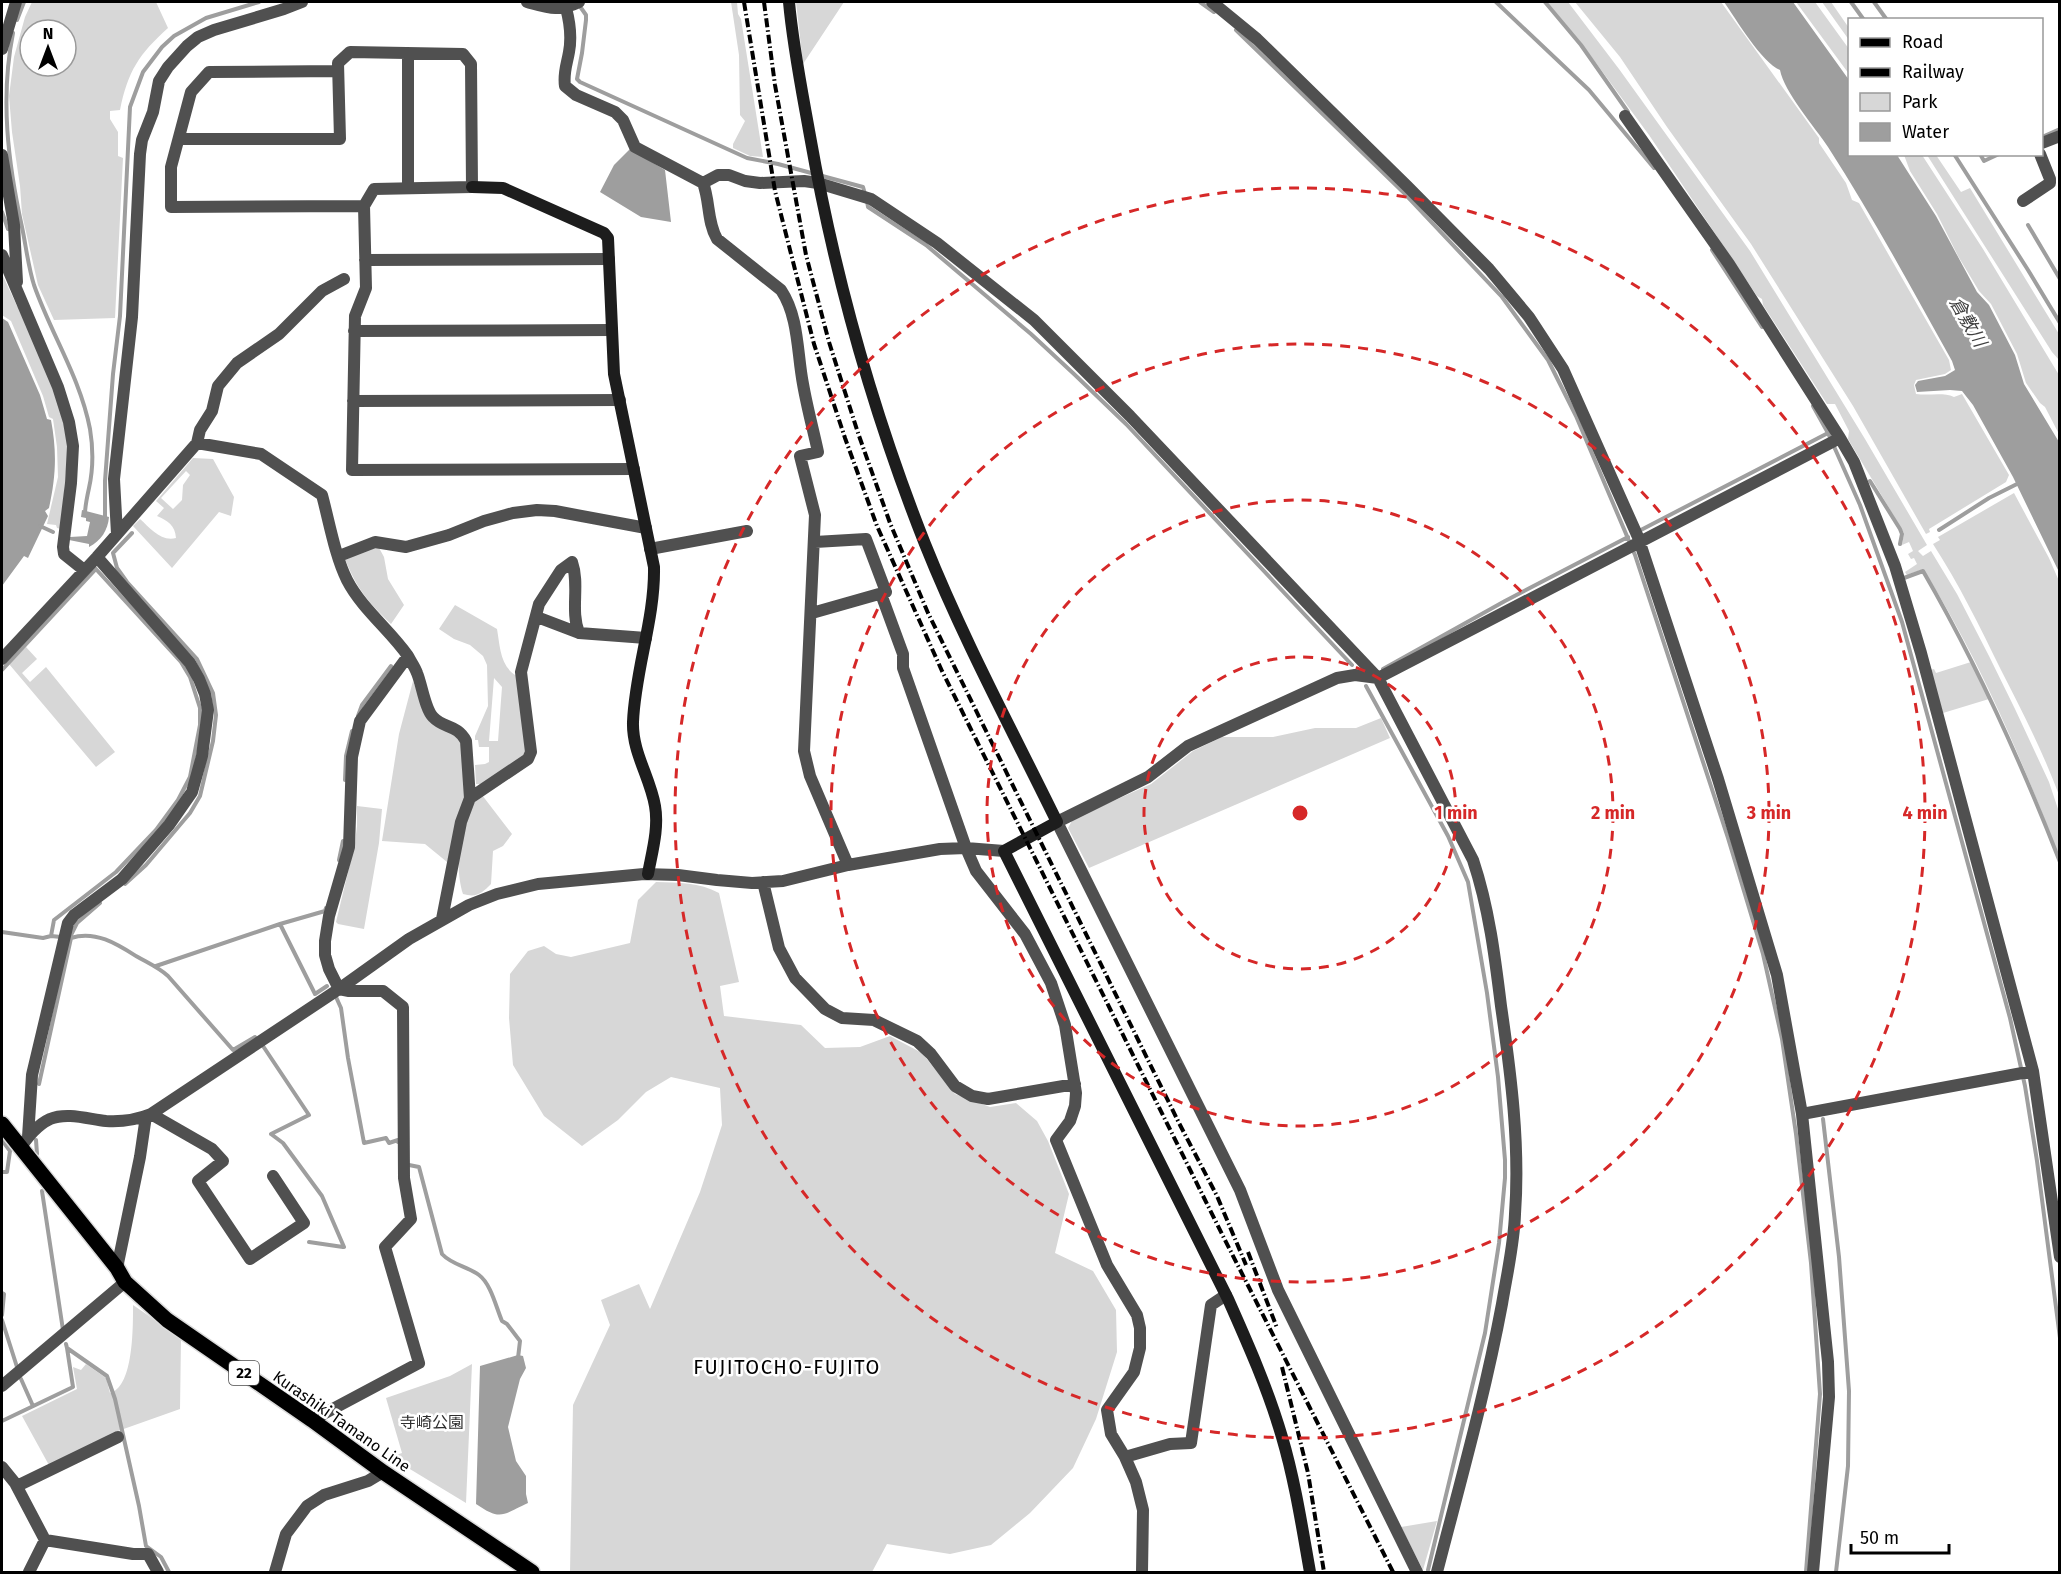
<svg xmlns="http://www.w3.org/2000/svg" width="2061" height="1574" font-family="'Fira Sans','Noto Sans JP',sans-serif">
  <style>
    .green { fill: #d7d7d7; fill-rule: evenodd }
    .water { fill: #9e9e9e }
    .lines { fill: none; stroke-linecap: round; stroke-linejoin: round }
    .stream { stroke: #9e9e9e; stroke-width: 4 }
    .primary-casing { stroke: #dbdbdb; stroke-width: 18 }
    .street { stroke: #505050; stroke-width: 12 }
    .secondary { stroke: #1d1d1d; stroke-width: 12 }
    .primary { stroke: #000; stroke-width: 15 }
    .rail { stroke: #000; stroke-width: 4; stroke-dasharray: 9 3 1.5 3; stroke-linecap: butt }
    .ring { fill: none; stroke: #d62828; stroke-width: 3; stroke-dasharray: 10 8 }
    .labels { text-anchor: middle; stroke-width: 5; stroke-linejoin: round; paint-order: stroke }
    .shield { fill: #fff; stroke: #4c4c4c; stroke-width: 1.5 }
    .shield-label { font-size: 15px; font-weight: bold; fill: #000 }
    .street-label { font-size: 16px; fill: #000; stroke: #fff }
    .park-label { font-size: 16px; fill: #2e2e2e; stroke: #fff }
    .water-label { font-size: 18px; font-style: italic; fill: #3f3f3f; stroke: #fff }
    .quarter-label { font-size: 20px; letter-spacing: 1.5px; fill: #000; stroke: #fff }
    .centre { fill: #d62828; stroke: #fff; stroke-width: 3 }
    .ring-label { font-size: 18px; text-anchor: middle; font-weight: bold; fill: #d62828; stroke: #fff; stroke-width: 5; stroke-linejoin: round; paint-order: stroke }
  </style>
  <rect width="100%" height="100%" fill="#fff"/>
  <path class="green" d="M32,2H156L168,28C139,54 128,71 120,110L110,111V119L118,132V156L123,158L115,318L54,320L38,285L22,214L20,186L12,132L9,96L14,57L25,17ZM30,30H66V66H30Z
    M731,2H737L738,14L741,19L763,157L750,156L733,148V144L745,121L740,115L739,55Z
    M796,2H844L803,64Z
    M1547,2H1568L1619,69L1750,251L1865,439L1927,545L1918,551L1923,556L1931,551L1957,594L1989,656L2015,709L2049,782L2059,812V857C2022,759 1979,658 1923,569L1907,575L1905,572L1917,564L1914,558L1911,559L1908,554L1913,551L1909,542L1902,545L1904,533L1848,439L1849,431L1835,404H1827L1763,305L1762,299L1757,296L1649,135L1582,44Z
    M1575,2H1721L1819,138V143L1846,183L1852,200L1859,203L1949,360L1951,370L1945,374L1916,380L1914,385L1916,394C1929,396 1943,392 1954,397L1962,394L2009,475L2006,482L1929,529L1930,532L1926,534L1853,406L1751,244L1667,127L1620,57Z
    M1796,2H1815L1849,49V74Z
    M1822,2H1831L1849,28V40Z
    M1904,155H1922L1983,249L2059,375V434L2045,407L2040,403L2026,383L2017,354L1991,304L1979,291L1958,256L1937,214L1910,171Z
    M1927,155H1936L1961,192L1970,188L2059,334V360L2052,352Z
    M2,274L17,306L24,312L61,401L69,436L61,529L57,528L56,525L47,524L58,477L57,447L53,419L49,417L43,396L11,321L2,315Z
    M193,458L213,459L234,497L231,516L219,512L172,568L133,526L140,519C150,528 161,542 176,538C175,525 168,521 157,516L164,508L156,501ZM186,471L190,475L183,485L182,500L173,509L161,498Z
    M2014,493L2049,558L2059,581V795C2043,752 2022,711 2001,670C1980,627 1959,584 1933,544L1940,540L1938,537Z
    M378,546L384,557L388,579L404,605L391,624C368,602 357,589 345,559Z
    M455,605L497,629C500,646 500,667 517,676L528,753L487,784H476L475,765L485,764L489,762V747H479L478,740H475V736L488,706L487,665L483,656L470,645L454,639L439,629ZM494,678L502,687L498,741H489Z
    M26,647L37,659L22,673L30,682L46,667L115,752L96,767L9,664Z
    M1971,662L1989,699L1943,713L1930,670L1934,669L1936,673Z
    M413,681L429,721L454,731L460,736L466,798L447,862L425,844L382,841L399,734Z
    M1381,718L1390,738L1089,868L1068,828L1073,819L1151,784L1193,751L1222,737H1273L1315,728H1356Z
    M482,795L512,834L503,846L493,851L491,884C482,893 477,898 463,894C454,867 458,813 482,795Z
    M357,806L382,809L379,843L364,929L338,924L336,922L355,843L357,826Z
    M656,882C679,883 699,882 719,893L739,982L720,986L724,1016L801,1025L825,1048L860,1047L890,1036L922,1053L955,1094L990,1107L1016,1103L1037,1121L1048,1141L1069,1194L1055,1253L1093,1271L1116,1310L1117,1352L1096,1419L1073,1468L1030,1513L991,1545L950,1554L887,1544L872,1572H570L573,1405L610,1325L601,1300L639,1284L650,1309L700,1192L722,1125L720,1088L671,1077L646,1092L618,1120L582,1146L544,1116L513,1065L509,1018L510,974L528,951L544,946L556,954L571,957L630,943L638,900Z
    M133,1305L181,1338L180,1409L118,1431L50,1467L22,1416L77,1389L73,1367L81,1370L86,1364L106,1378L110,1393C134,1387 133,1325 133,1305Z
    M472,1364L466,1503L390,1457L402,1453L386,1398L450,1376Z
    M1437,1521L1423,1570L1401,1527Z"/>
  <path class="water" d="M1724,2H1793L1849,80L1850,154L1897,155L1936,216L1977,292L1989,305L2015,355L2024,384L2059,442V572L2013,477L1973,405L1962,391L1950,390L1917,392L1915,385L1918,381L1945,376L1955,370L1952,361C1912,289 1873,217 1828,147C1815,127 1784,92 1780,70C1762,63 1736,19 1724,2Z
    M630,149L665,170L671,222L641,217L600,192L614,165Z
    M2,318L8,322L40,395L47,419L51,420C57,452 56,476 49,508L45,511L48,516L28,558L24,556L2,586Z
    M82,510L109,517C108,530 101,541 89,547V544L69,540L70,537L87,536L90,522L86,521V518L81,517Z
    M518,1355L523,1356L526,1368L520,1379L508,1427L516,1461L526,1476V1494L528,1503C502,1515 501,1521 476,1504L480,1366Z"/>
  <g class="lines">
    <path class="stream" d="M1200,2L1214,12
      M1496,2L1589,90L1654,168
      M1545,2L1581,45L1628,112
      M1851,2L1864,20
      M1874,2L1887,20
      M579,5L586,15V20L582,53L577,79L580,82L747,158L778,164L863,187L865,194
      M17,20L24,2
      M1236,30L1402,191L1502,297L1548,360L1576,416L1635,555L1728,838L1763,954L1782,1039L1796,1134L1811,1263L1820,1394L1806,1572
      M13,33C0,98 8,163 22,227C26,246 28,266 34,285C51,334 80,377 90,429C93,447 93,470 89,488C87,497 85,506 85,514
      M2042,137L2060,129
      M1954,154L2028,270L2060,323
      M1980,154L1984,161L1999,154
      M867,201L868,207L926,245L1031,334L1074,374L1126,424L1352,665
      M2,212L8,229H10
      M2028,225L2060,279
      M1712,250L1762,327
      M1813,406L1828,433L1860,505L1902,622L2010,1018L2025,1086L2037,1161L2060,1338
      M1870,481L1900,529L1902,534L1900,544
      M105,522V481L113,374L120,316L130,107L143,72L162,47L174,36L206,18L259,2
      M40,526L53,532
      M1939,530L1989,498L2019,483
      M1637,532L1828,433
      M1904,578L1923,571C1977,664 2021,762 2060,862
      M1383,669L1505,601L1628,537
      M2,670L95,570
      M1366,686L1448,836L1468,882L1487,993L1498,1077L1505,1160V1178L1499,1243L1485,1333L1428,1570
      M358,716L362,705L391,666
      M345,780L346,756L352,731
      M339,860L343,841
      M125,884L146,865L190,813L200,796L213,741L216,715L213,693L197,659L127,582L117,568L113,553L132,533
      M280,924L325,911L326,908
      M2,932L43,938L51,936
      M71,935L77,923L100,903
      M71,938C95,930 117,944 136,956C148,963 158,967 168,976L233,1050L255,1037
      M156,966L280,924L315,994L327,986
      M336,997L341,1008L348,1058L364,1143L386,1138L389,1143L398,1140V1142
      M263,1046L309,1115L271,1134L283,1143L322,1196L344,1247
      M39,1084L71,938L51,936L54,920L116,872L156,830L178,800L190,777L200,725V708L190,677L181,662L95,568
      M1823,1119L1839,1257L1849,1391L1848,1466L1836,1572
      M2,1140L10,1151L7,1172H2
      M36,1140L37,1154
      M409,1165L419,1167L442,1254C452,1265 467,1266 479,1275C491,1284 496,1307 502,1321L507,1324L520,1341L518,1358
      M42,1191L63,1330
      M309,1242L343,1247
      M2,1315L4,1294L2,1293
      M2,1320L17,1367
      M66,1344L67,1348L107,1376L115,1399L139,1506L146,1546L161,1557L169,1572
      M21,1379L33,1406
      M2,1421L73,1387L67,1348"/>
    <defs>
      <path id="primary" d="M2,1124L117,1268L125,1282L167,1320L312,1420L383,1472L532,1572"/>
    </defs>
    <use href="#primary" class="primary-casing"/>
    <path class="street" d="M527,2C549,8 558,12 579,2
      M1212,2L1257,39L1407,186L1489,269L1529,317L1563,369L1638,537L1718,779L1777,975L1802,1114L1828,1362L1829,1397L1813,1572
      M566,8C570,23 572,36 569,52C567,64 563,73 565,86L576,95L615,112L623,120L635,147L703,183C710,201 707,222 717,239L781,290C799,317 797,353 803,384C807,407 813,429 818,452L800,456L815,515L804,751L810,776L848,865
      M2,49L16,2
      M408,53V188
      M338,71L209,72L191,92L171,167V207L364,206
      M1625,116L1729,264L1840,438L1854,462L1895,566L1921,653L2033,1071L2060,1257
      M179,139H340L338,63L350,52L463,54L471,64L472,187L374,189L364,206L366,288L355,316L352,470L634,469
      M2042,143L2060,136
      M2,155L14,225L17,282
      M703,183L718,175H729L745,181L760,183L804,181L818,183L871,199L937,243L1034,320L1130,416L1378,678L1473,860C1489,908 1495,957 1501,1006C1511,1075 1520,1145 1515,1214C1514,1244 1507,1274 1502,1304C1485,1395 1460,1483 1437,1572
      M2023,201L2050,183V179L2040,154
      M2,255L58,387L69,422L73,446L71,483L63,547L64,554L84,570
      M365,260L609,259
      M354,331L612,330
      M353,401L620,400
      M197,443L261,454L322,495C329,521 335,556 347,580C362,609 390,630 408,656L360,721L352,757L349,847L329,916L325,941V955L329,969L339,989L349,991H383L403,1007L404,1178L411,1219L385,1247L419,1363L312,1420
      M117,534L114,479L132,317L140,154L142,140L153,112L159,81L168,67L187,46L198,37L214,30L284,9L302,2
      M650,549L747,531
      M339,556L375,542L406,547L449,535L484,521L513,513L537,510L555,511L646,528
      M881,594L903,654V668L966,848L976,871L1025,934L1051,983L1065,1025L1076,1093L1075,1106L1070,1121L1056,1140L1107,1265L1137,1315L1140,1328V1348L1134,1372L1107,1410L1111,1434L1125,1457L1136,1482L1143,1510L1142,1572
      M812,613L886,592L866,539L815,542
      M537,617L579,633L646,638
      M408,656C411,662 415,667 417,673C422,685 425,709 433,717C444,729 457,724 466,741L470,798
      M2,659L97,557L197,443L200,430L212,411L218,386L237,363L279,334L322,291L344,279
      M763,882L779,948L795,978L825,1009L842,1018L874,1020L917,1041L931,1054L955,1086L972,1096L988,1099L1075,1084
      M442,919L461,822L470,798L528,759L531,752L521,672L539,604L561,570L572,562C580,585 570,610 579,633
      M151,1114L212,1149L223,1161L198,1181L250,1259L304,1223L273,1176
      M1802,1114L2033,1071
      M28,1137L32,1075L68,923L74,915L122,879L169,825L192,792L202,756L208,710L205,694L199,679L190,663L97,557
      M20,1148C28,1137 37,1125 50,1119C67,1112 88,1119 106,1121C122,1122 136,1120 151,1114L339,989L409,939L469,905L497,894L538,884L644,874L678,875L717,880L752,883L783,881L848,865L940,849L966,848L1004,851
      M117,1268L140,1157L146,1116
      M2,1386L125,1282
      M1125,1457L1170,1444L1191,1443L1211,1305L1226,1295
      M2,1467L15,1483L45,1540
      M17,1486L118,1437
      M45,1540L133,1554H148L158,1572
      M29,1572L45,1540
      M275,1572L286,1534L307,1506L324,1495L368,1481L383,1472
      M1417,1572L1278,1290L1240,1190L1057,822L1148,777L1188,746L1337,678L1355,675L1378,678L1840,438"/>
    <path class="secondary" d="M789,2C793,47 802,91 810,136C835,278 872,410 925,544C963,639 1012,730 1057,822L1004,851L1228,1299C1248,1344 1268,1389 1282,1437C1295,1481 1302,1527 1310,1572
      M472,187L503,188L604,233L608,238L614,374L654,567C655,619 635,670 633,722C632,752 650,777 655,806C659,828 652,852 648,874"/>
    <use href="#primary" class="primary"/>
    <path class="rail" d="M744,2L775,191L814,344L845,438L877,526L942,671L1224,1238L1393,1572
      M764,2L775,85L806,255L829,342L858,433L890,523L928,613L1179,1123L1217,1196L1246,1265
      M1248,1252L1277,1328
      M1282,1367L1308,1473L1324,1572"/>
  </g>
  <g class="ring">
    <circle cx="1300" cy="813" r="156"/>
    <circle cx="1300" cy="813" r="313"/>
    <circle cx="1300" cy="813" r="469"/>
    <circle cx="1300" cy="813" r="625"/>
  </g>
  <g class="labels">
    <rect class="shield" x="229" y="1361" width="30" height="24" rx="4.5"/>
    <g class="shield-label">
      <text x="244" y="1378">22</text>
    </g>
    <g class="street-label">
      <text transform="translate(342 1421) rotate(35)" y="6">Kurashiki Tamano Line</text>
    </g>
    <g class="park-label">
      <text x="432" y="1428">寺崎公園</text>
    </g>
    <g class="water-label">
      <text transform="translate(1968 322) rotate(60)" y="6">倉敷川</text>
    </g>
    <g class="quarter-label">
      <text x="787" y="1374">FUJITOCHO-FUJITO</text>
    </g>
  </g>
  <circle cx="1300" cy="813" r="9" class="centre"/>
  <g class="ring-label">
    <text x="1456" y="819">1 min</text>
    <text x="1613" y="819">2 min</text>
    <text x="1769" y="819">3 min</text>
    <text x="1925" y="819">4 min</text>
  </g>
  <rect width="2061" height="1574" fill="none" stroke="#000000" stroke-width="6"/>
  <rect x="1848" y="18" width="195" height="138" fill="#ffffff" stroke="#999999" stroke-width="1.5"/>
  <rect x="1860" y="38" width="30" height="9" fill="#000000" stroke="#999999" stroke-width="1.5"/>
  <text x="1902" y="48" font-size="18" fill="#000000">Road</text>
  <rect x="1860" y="68" width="30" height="9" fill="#000000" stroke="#999999" stroke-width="1.5"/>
  <text x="1902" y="78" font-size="18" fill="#000000">Railway</text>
  <rect x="1860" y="93" width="30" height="18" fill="#d7d7d7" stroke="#999999" stroke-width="1.5"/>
  <text x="1902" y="108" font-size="18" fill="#000000">Park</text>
  <rect x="1860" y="123" width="30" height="18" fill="#9e9e9e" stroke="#999999" stroke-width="1.5"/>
  <text x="1902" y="138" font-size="18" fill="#000000">Water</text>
  <g transform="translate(48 48)"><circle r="28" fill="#ffffff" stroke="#999999" stroke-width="1.5"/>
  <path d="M0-4.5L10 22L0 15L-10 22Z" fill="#000000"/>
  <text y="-9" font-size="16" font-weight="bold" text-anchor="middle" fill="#000000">N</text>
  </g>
  <path d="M1851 1544v9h98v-9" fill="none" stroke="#000000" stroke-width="3"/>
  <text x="1860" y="1544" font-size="18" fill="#000000" stroke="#ffffff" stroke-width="4.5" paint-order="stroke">50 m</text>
</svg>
